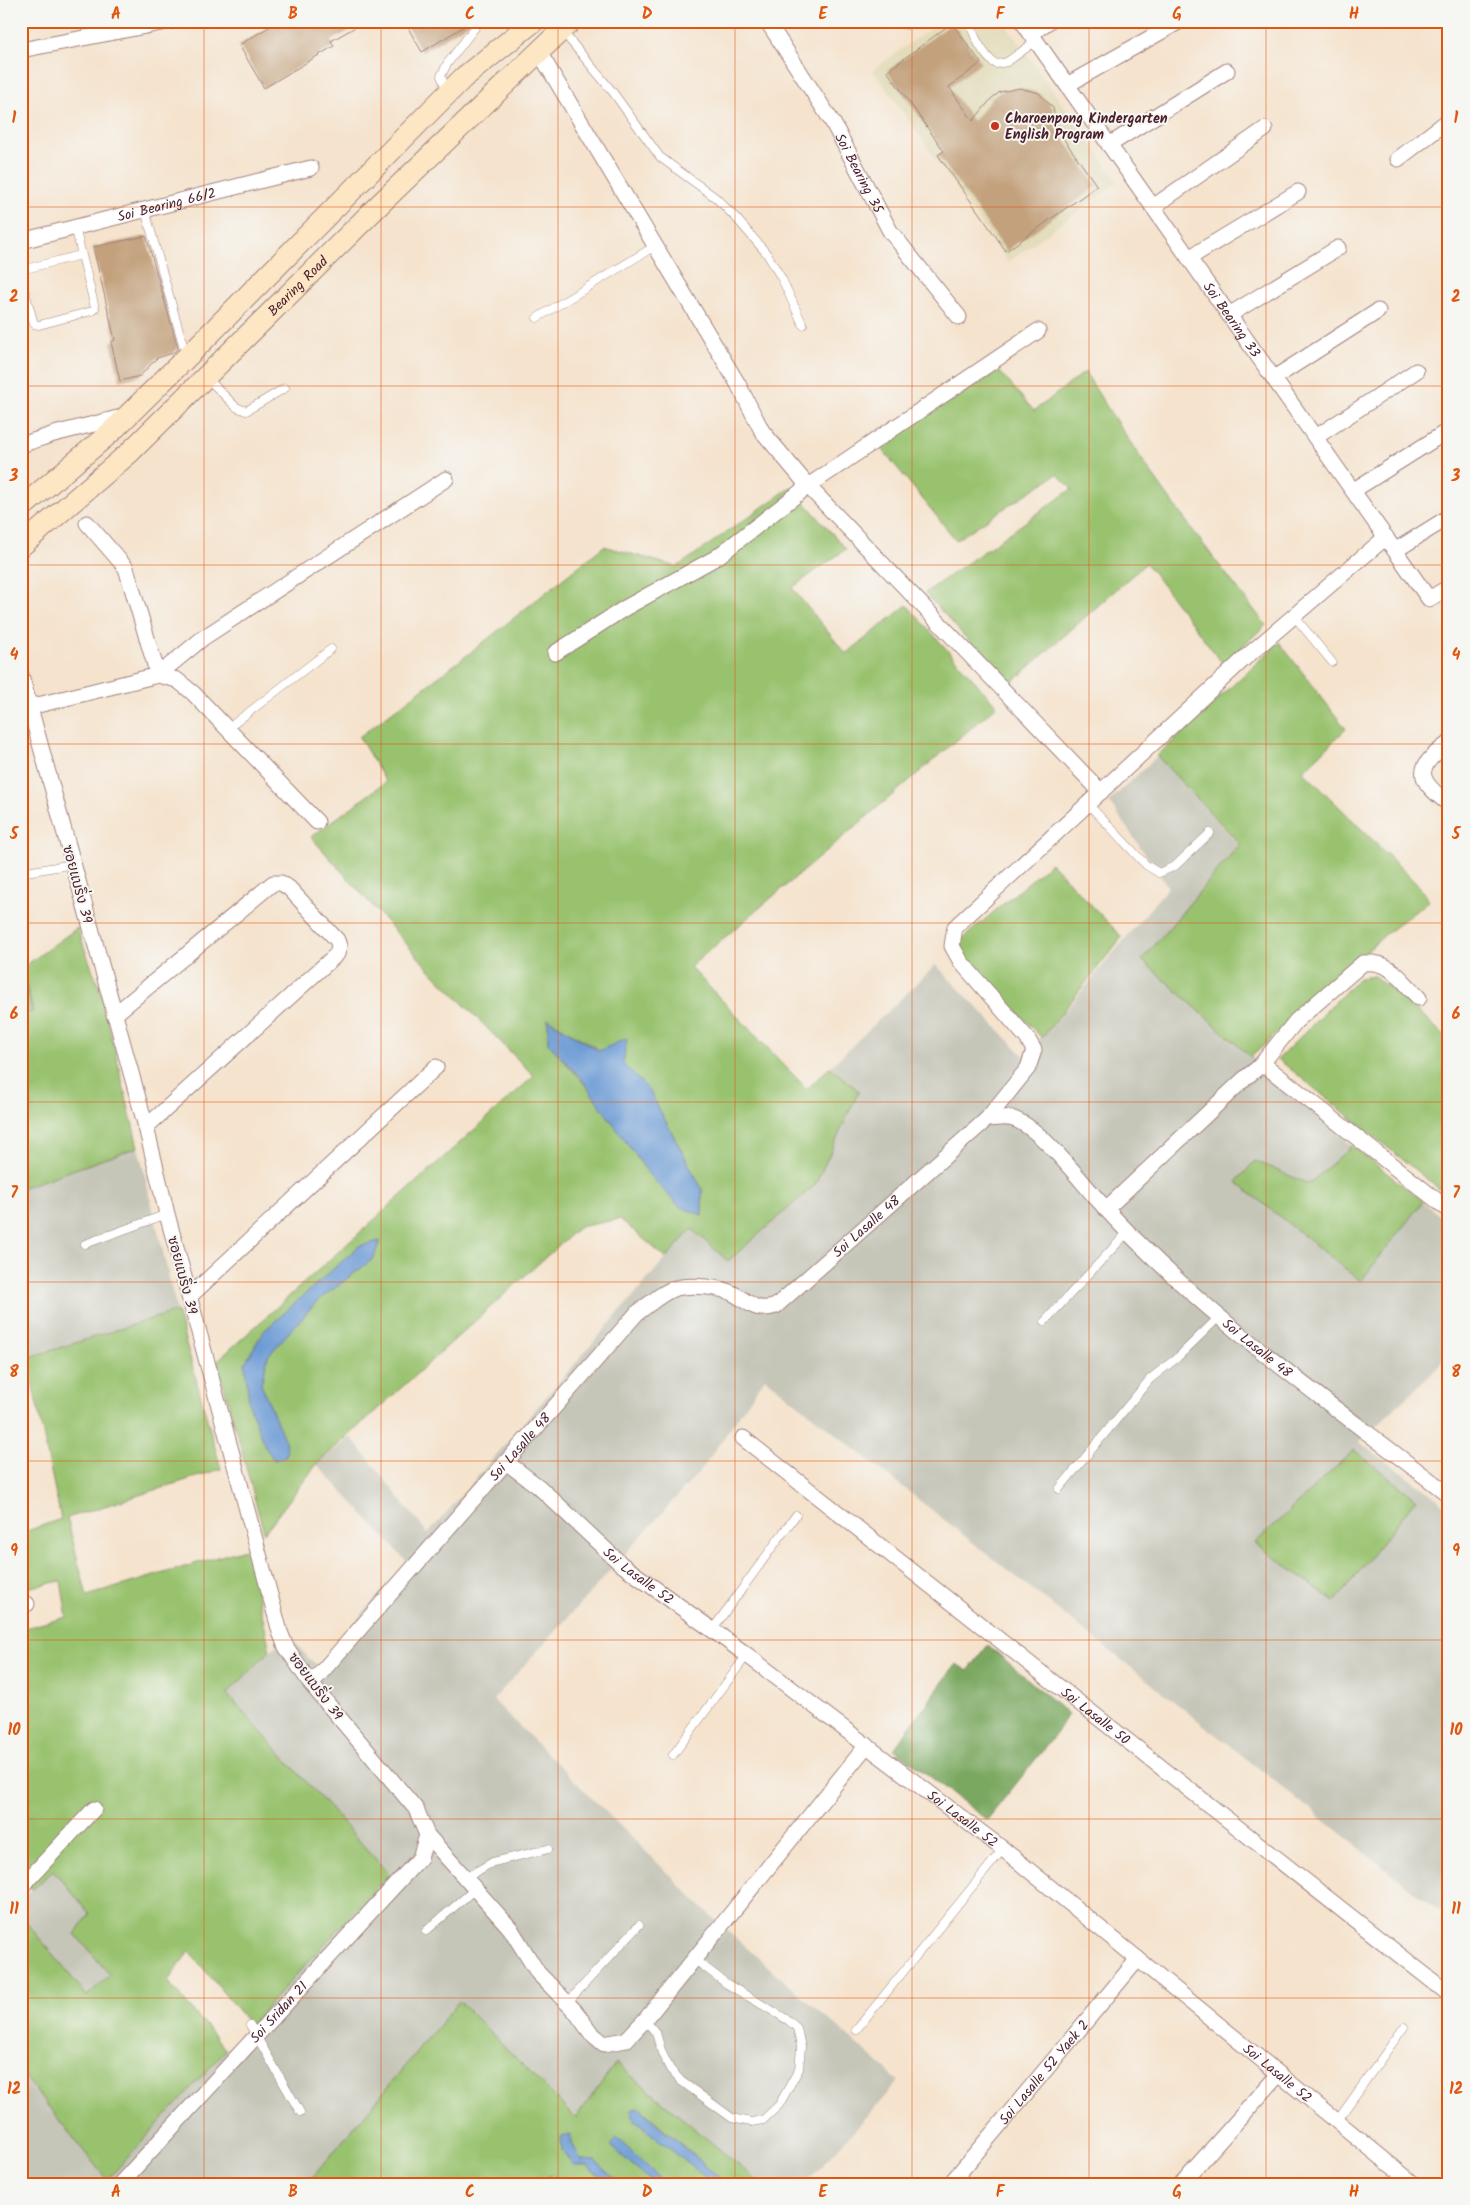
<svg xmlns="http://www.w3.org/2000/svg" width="1470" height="2205" font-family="Kalam,'Playpen Sans Thai',sans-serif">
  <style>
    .built { fill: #e2dcba }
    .industrial { fill: #c5c5b8 }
    .green { fill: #99c26e; stroke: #72704c; fill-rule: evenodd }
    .forest { fill: #7aa861; stroke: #626446 }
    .water { fill: #6d9bd5; stroke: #5c5d80 }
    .building { fill: #c3a17d }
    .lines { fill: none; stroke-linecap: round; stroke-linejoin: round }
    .lane-casing { stroke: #a0817c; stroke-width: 9 }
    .street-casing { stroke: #a0817c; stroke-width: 17 }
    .secondary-casing { stroke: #a0817c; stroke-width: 23 }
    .lane { stroke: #fff; stroke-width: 8 }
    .street { stroke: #fff; stroke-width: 15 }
    .secondary { stroke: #fce6c4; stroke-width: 21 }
    .grid { fill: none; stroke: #e0560e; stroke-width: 1; stroke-opacity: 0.55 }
    .poi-dot { fill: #c8321e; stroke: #f6f6f2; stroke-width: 2 }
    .labels { text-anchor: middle; stroke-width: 4; stroke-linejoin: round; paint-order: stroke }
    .poi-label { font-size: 14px; font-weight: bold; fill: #4a1f2b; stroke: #f6f6f2; text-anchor: start }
    .street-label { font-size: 14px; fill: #4a1f2b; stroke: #f6f6f2 }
    .neatline { fill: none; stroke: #e0560e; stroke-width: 2 }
    .grid-label { font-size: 16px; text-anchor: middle; font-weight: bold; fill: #e0560e }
  </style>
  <rect width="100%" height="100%" fill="#f6f6f2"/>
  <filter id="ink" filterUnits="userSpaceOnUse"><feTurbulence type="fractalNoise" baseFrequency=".02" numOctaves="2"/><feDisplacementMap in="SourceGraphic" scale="10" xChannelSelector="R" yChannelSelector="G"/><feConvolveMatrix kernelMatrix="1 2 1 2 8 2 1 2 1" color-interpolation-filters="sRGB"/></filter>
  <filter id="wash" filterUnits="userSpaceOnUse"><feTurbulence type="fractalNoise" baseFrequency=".0096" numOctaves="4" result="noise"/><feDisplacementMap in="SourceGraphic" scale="20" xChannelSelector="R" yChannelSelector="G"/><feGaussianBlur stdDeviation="1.12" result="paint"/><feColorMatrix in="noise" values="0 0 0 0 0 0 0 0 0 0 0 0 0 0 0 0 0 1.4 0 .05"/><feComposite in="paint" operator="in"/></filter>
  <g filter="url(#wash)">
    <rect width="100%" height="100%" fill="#f5e3cd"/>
    <path class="built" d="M941,21H1003L1118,182L1008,262L873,70Z"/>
    <path class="industrial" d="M1157,756L1243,849L1142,960L1352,1146L1449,1223V1344L1440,1366L1359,1442L1419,1485L1449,1508V1919L765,1378L701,1470L493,1700L715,1920L899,2081L805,2184H761L616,2064L577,2118L459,2001L307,2184H23L21,2179V2072L108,2179L389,1874L227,1693L288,1634L309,1659L318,1665L407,1562L317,1464L351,1437L428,1534L691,1229L859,1091L830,1067L936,965L1024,1056L1052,1027L1168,887L1109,802Z
      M138,1147L177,1311L27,1358L21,1335V1188Z
      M53,1870L90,1914L76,1934L110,1975L87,1996L21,1916V1899Z"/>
    <path class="green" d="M999,371L1034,411L1085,372C1139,461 1201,543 1266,625L1223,664L1146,563L1009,685L925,593L1072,489L1057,474L956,540L878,444Z
      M791,487L846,549L792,588L846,654L907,605L997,706L690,967L807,1089L830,1067L859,1091L815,1185L728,1261L692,1229L666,1258L620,1219L579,1227L317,1464L264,1533L217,1361L534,1076L427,967L311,837L386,782L359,737L470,653L604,546L677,567ZM548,1019L623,1064L649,1090L702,1189V1215L548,1043ZM380,1241L373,1259L315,1303L268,1356L261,1384L245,1363L263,1332L359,1246Z
      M1279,642L1346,729L1303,771L1419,886L1429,901L1388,932L1251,1057L1142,960L1240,844L1157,756Z
      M1051,863L1122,937L1042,1038L963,955L961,940Z
      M77,928L101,993L138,1147L21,1188V1015L33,1011L22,968Z
      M1374,976L1418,1011L1449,1040V1197L1278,1059L1359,978Z
      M1352,1146L1423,1201L1361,1281L1236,1182L1255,1161L1309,1184Z
      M177,1311L221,1469L67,1518L87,1596L248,1548L270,1651L227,1694L389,1874L250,2025L189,1951L168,1981L226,2050L107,2180L21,2072V1916L87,1996L110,1975L75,1934L90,1914L53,1870L33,1889L21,1884V1629L67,1617L61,1581L21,1589V1533L61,1519L27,1358Z
      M1354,1450L1416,1499L1335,1602L1255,1543Z
      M459,2001L576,2118L616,2063L761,2184H726L639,2107L634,2120L714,2184H666L616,2139L610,2145L654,2184H620L595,2161L581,2160L573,2145L570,2135L562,2150L587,2165L608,2184H567L563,2180L549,2175L551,2184H307Z"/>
    <path class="forest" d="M21,968L33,1012L21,1015Z
      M988,1645L1068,1714L1056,1734L987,1820L894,1749L956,1664L968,1671Z"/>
    <path class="water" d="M548,1019L599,1051L627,1038L623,1064L649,1090L702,1189V1215L680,1207L650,1176L580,1077L548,1043Z
      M380,1241L373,1259L315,1303L268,1356L261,1384L287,1446L286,1457L274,1460L265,1447L249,1404L245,1363L263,1332L359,1246Z
      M639,2107L649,2117L726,2184H714L634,2120L631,2110Z
      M570,2135L573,2145L581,2160L595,2161L620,2184H608L587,2165H573L562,2150L561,2137Z
      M616,2139L620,2141L666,2184H654L610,2145Z"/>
    <g id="blocks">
      <path class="building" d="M279,21H366L331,41L334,46L264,88L239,45Z
        M404,21H473L422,52Z
        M952,23L981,63L949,87L973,121L992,98L1000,92L1020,88L1039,93L1053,108L1058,131L1097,186L1006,251L938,155L944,151L887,71Z
        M146,236L178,348L173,353L157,358L140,376L120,381L111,342L115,340L93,247Z"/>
    </g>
  </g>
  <g filter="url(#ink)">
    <use href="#blocks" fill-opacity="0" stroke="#a0817c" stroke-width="1"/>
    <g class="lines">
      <defs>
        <path id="lane" d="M900,21L906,25L913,21
          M972,21C969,31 986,59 996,64L1007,62L1036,41
          M563,32L612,91L660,157L716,198L737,219L767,254L782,279L803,325
          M447,91L441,76L447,64L480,21
          M145,210L186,355
          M21,270L81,255
          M21,278L34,324L39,325L92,311L95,308L75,227
          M537,318L655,246
          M207,378L236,407L246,411L285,388
          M1294,616L1332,662
          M227,729L331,649
          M1088,804L1146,865L1159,873L1175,866L1210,833
          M21,873L73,864
          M85,1244L167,1214
          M1045,1321L1127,1233
          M1059,1489L1150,1379L1178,1357L1220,1316
          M712,1630L796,1515
          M673,1755L747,1655
          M465,1878L493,1862L548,1849
          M426,1931L475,1889
          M567,2003L639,1925
          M645,2020L656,2033L662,2053L670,2069L681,2081L732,2118L751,2122L763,2120L779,2105L799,2069L801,2047L797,2028L788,2020L727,1984L694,1959
          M250,2025L300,2112
          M856,2030L1003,1849
          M1337,2121L1404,2027"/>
        <g id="street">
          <path id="s1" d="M767,21L833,123L890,231L959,317"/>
          <path id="s2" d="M1022,21L1429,599L1449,587"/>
          <path d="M1031,34L1049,21"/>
          <path d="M21,50L172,21"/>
          <path d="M539,52L738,384L762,431L808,486L1101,792"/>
          <path d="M1067,85L1180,21"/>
          <path d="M1109,145L1227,71"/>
          <path d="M1398,159L1449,120"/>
          <path d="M1153,207L1265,129"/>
          <path id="s3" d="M21,241L311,168"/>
          <path d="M1189,258L1298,192"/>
          <path d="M1229,315L1338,248"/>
          <path d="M1274,378L1378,311"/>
          <path d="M1316,437L1416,371"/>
          <path d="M21,445L54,434L126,416"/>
          <path d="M1354,490L1449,430"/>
          <path d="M87,523L126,568L158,675L203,638L446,479"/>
          <path d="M1396,550L1449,517"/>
          <path d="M555,653L625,608L717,557L808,486L1038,331"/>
          <path d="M21,675L146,1127L167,1214L280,1632L286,1647L311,1684L416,1809L427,1835L510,1928L538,1973L575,2011L591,2033L604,2044L626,2040L645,2020L867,1745"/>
          <path d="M30,707L158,675L177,680L193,693L317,822"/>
          <path d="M1449,743C1414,768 1416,779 1449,804"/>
          <path d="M114,1015L273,883H281L289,888L337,940L339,946L337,954L146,1127"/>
          <path d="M1259,1067L1296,1021L1363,963C1391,960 1401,980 1419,998"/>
          <path d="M987,1119L1028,1068L1034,1050L1027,1038L961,962L952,946L955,927L1246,657L1386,537"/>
          <path d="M1106,1209L1244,1079L1259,1067H1267L1449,1210"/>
          <path d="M189,1297L436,1067"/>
          <path id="s4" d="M743,1438L1449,1994"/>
          <path id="s5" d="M506,1462L539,1487L621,1564L747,1655L1003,1849L1414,2184"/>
          <path d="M21,1605L27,1604"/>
          <path id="s6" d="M311,1684L637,1313C649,1305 662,1292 676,1288C691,1284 721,1287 734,1294C750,1303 756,1313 776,1306L987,1119C994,1119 1002,1117 1009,1118C1035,1121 1079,1179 1097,1199C1199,1314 1328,1401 1449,1495"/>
          <path d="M21,1887L94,1809"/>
          <path id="s7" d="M120,2184L420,1858L427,1835"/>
          <path id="s8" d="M950,2184L1138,1959"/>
          <path d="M1181,2184L1279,2074"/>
        </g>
        <g id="secondary">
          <path d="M21,508L111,432L187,357L463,78L534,21"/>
          <path id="s9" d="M21,546L129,453L381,203L571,21"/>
        </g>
      </defs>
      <use href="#lane" class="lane-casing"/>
      <use href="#street" class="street-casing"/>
      <use href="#secondary" class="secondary-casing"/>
      <use href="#lane" class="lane"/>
      <use href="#street" class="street"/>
      <use href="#secondary" class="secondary"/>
    </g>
  </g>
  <path class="grid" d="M204,21V2184M381,21V2184M558,21V2184M735,21V2184M912,21V2184M1089,21V2184M1266,21V2184M21,207H1449M21,386H1449M21,565H1449M21,744H1449M21,923H1449M21,1102H1449M21,1282H1449M21,1461H1449M21,1640H1449M21,1819H1449M21,1998H1449"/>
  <circle class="poi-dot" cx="995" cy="126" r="5"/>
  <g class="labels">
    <g class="poi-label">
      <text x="1005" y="123">Charoenpong Kindergarten<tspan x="1005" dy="16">English Program</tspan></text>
    </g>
    <g class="street-label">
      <text dy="5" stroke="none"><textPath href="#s1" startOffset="178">Soi Bearing 35</textPath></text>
      <text dy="5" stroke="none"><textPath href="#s3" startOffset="150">Soi Bearing 66/2</textPath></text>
      <text dy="5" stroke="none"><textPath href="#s9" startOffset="380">Bearing Road</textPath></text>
      <text dy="5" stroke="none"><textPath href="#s2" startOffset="365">Soi Bearing 33</textPath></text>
      <text transform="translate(78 884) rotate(75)" y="5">ซอยแบริ่ง 39</text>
      <text dy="5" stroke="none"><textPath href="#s6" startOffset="766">Soi Lasalle 48</textPath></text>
      <text transform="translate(183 1275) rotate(75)" y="5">ซอยแบริ่ง 39</text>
      <text dy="5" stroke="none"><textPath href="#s6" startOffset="1290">Soi Lasalle 48</textPath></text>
      <text dy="5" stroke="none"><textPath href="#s6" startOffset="316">Soi Lasalle 48</textPath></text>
      <text dy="5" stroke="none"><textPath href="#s5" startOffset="175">Soi Lasalle 52</textPath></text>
      <text transform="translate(316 1686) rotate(53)" y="5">ซอยแบริ่ง 39</text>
      <text dy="5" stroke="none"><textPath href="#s4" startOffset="449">Soi Lasalle 50</textPath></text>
      <text dy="5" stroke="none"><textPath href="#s5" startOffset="580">Soi Lasalle 52</textPath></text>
      <text dy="5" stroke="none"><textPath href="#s7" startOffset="234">Soi Sridan 21</textPath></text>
      <text dy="5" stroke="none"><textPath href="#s8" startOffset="146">Soi Lasalle 52 Yaek 2</textPath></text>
      <text dy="5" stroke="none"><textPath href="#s5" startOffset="985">Soi Lasalle 52</textPath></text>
    </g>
  </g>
  <rect width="1470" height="2205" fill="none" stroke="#f6f6f2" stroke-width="55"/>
  <rect x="28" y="28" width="1414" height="2150" class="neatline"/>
  <g class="grid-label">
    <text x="116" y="19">A</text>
    <text x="293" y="19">B</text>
    <text x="470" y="19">C</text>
    <text x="647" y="19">D</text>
    <text x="823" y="19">E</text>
    <text x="1000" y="19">F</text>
    <text x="1177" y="19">G</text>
    <text x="1354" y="19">H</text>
    <text x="14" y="123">1</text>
    <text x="1456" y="123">1</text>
    <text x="14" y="302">2</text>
    <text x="1456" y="302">2</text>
    <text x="14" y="481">3</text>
    <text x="1456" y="481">3</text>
    <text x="14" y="660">4</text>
    <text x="1456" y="660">4</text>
    <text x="14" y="839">5</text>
    <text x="1456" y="839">5</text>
    <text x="14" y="1019">6</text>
    <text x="1456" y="1019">6</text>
    <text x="14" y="1198">7</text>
    <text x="1456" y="1198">7</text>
    <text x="14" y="1377">8</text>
    <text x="1456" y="1377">8</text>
    <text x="14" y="1556">9</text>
    <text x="1456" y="1556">9</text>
    <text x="14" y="1735">10</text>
    <text x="1456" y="1735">10</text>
    <text x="14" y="1914">11</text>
    <text x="1456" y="1914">11</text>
    <text x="14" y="2094">12</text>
    <text x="1456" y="2094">12</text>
    <text x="116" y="2197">A</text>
    <text x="293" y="2197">B</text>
    <text x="470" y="2197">C</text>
    <text x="647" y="2197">D</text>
    <text x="823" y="2197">E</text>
    <text x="1000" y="2197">F</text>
    <text x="1177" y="2197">G</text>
    <text x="1354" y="2197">H</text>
  </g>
</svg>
